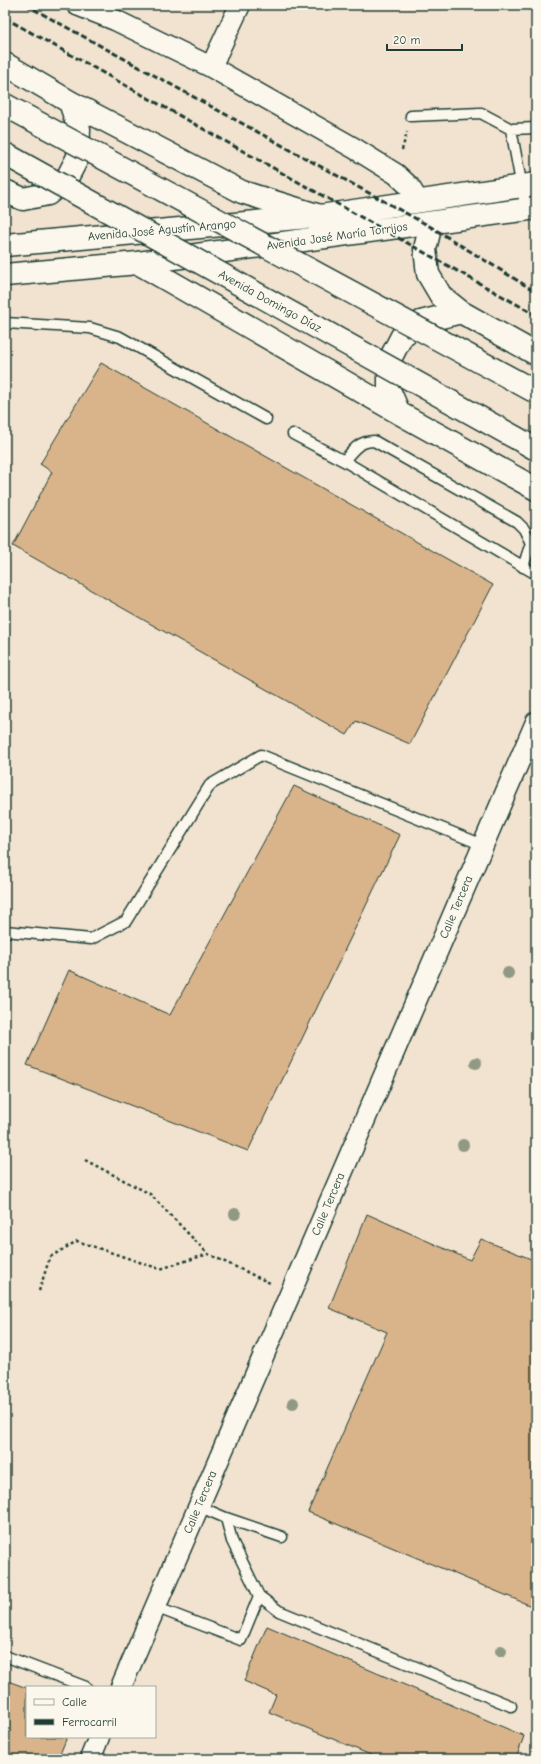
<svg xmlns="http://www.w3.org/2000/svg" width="541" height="1764" font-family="'Comic Neue',sans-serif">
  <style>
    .building { fill: #d9b48b; stroke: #1f3d34 }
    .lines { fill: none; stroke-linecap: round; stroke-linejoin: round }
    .service-casing { stroke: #1f3d34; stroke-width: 13 }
    .minor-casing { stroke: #1f3d34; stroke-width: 23 }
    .secondary-casing { stroke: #1f3d34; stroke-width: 25 }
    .primary-casing { stroke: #1f3d34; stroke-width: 25 }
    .path { stroke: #1f3d34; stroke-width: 2.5; stroke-dasharray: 3 3; stroke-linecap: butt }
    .service { stroke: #fbf7ec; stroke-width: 10 }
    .minor { stroke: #fbf7ec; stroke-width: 20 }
    .secondary { stroke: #fbf7ec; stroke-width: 22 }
    .primary { stroke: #fbf7ec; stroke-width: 22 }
    .rail { stroke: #1f3d34; stroke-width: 3; stroke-dasharray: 6 3; stroke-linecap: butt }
    .primary-bridge-casing { stroke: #1f3d34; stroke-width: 25; stroke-linecap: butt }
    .primary-bridge { stroke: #fbf7ec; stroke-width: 22 }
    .tree { fill: #909983 }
    .labels { text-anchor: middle; stroke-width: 3.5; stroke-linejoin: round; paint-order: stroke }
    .street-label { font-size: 12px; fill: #1f3d34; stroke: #fbf7ec }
  </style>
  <rect width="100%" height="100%" fill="#f1e3cf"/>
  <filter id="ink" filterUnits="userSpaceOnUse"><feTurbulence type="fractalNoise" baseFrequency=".025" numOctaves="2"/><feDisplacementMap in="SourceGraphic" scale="8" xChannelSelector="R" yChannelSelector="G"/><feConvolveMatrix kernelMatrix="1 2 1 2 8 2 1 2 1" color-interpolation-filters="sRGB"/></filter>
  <g filter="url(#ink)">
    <path class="building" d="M101,363L493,585L410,744L356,721L347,735L13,546L52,472L40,464Z
      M294,786L400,835L248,1151L27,1065L69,970L170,1015Z
      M367,1214L470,1260L481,1239L536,1261V1608L308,1512L387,1332L329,1308Z
      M267,1626L524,1736L516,1759H380L269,1712L276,1695L244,1681Z
      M5,1680L27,1688V1737H67L58,1759H5Z"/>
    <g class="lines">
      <defs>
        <path id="service" d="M411,116L481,113L511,129L536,128
          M511,129L526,209
          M5,323L90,328L120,337L266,419
          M293,434L344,461L536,574
          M344,461C353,450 359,441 374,441L517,522L524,529L531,543L523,567
          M5,931L91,939L126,921L210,785L261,755L483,845
          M198,1506L226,1518L232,1541L259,1596L279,1611L511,1706
          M226,1518L282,1537
          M155,1607L241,1640L259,1596
          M5,1656L86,1687"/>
        <path id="minor" d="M77,5L115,20L211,67L354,148L396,174L409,186L419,202
          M211,67L240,5
          M121,1687L536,722
          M90,1759L99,1737"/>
        <path id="secondary" d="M5,245L320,216L536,184
          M5,275L138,263L536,208"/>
        <path id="primary" d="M5,64L70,102L242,192L320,216
          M5,191L23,199L48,194L67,178L78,157L79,129L70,102
          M431,224L425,249L428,274L441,296L461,312L536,354
          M138,263L399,413L536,489
          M399,413L389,390V361L402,336L421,322L461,312"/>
      </defs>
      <use href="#service" class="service-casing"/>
      <use href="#minor" class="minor-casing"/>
      <use href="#secondary" class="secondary-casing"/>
      <use href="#primary" class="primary-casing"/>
      <path class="path" d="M402,150L407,132
        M85,1160L150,1194L208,1254L270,1283
        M39,1291L50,1257L77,1241L160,1269L208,1254"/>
      <use href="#service" class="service"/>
      <use href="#minor" class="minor"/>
      <use href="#secondary" class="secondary"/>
      <use href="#primary" class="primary"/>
      <path class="rail" d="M26,5L431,227L536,292
        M5,18L536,315"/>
      <defs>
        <path id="primary-bridge" d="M5,105L536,392
          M5,154L536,449"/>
      </defs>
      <use href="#primary-bridge" class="primary-bridge-casing"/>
      <use href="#primary-bridge" class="primary-bridge"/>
    </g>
    <g class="tree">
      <circle cx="508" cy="973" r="6"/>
      <circle cx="476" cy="1063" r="6"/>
      <circle cx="463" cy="1145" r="6"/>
      <circle cx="235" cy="1214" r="6"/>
      <circle cx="293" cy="1403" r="6"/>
      <circle cx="501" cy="1651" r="6"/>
    </g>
  </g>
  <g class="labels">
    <g class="street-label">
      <text transform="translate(162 230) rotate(-5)" y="4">Avenida José Agustín Arango</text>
      <text transform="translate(337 236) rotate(-8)" y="4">Avenida José María Torrijos</text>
      <text transform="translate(270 301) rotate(29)" y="4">Avenida Domingo Díaz</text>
      <text transform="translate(456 907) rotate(-67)" y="4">Calle Tercera</text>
      <text transform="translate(328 1204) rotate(-67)" y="4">Calle Tercera</text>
      <text transform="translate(200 1502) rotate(-67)" y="4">Calle Tercera</text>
    </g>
  </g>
  <rect width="541" height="1764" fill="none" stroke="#fbf7ec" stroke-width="20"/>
  <rect x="10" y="10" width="521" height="1744" fill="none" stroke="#1f3d34" stroke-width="1.5" filter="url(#ink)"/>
  <rect x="26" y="1686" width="130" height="52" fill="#fbf7ec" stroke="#a3ada2"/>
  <rect x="34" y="1699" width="20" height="6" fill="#fbf7ec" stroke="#a3ada2"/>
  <text x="62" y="1706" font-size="12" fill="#1f3d34">Calle</text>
  <rect x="34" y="1719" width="20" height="6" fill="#1f3d34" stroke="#a3ada2"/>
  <text x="62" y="1726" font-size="12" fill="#1f3d34">Ferrocarril</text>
  <path d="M387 44v6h75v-6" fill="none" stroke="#1f3d34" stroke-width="2"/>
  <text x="393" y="44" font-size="12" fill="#1f3d34" stroke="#fbf7ec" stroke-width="3" paint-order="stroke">20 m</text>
</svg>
